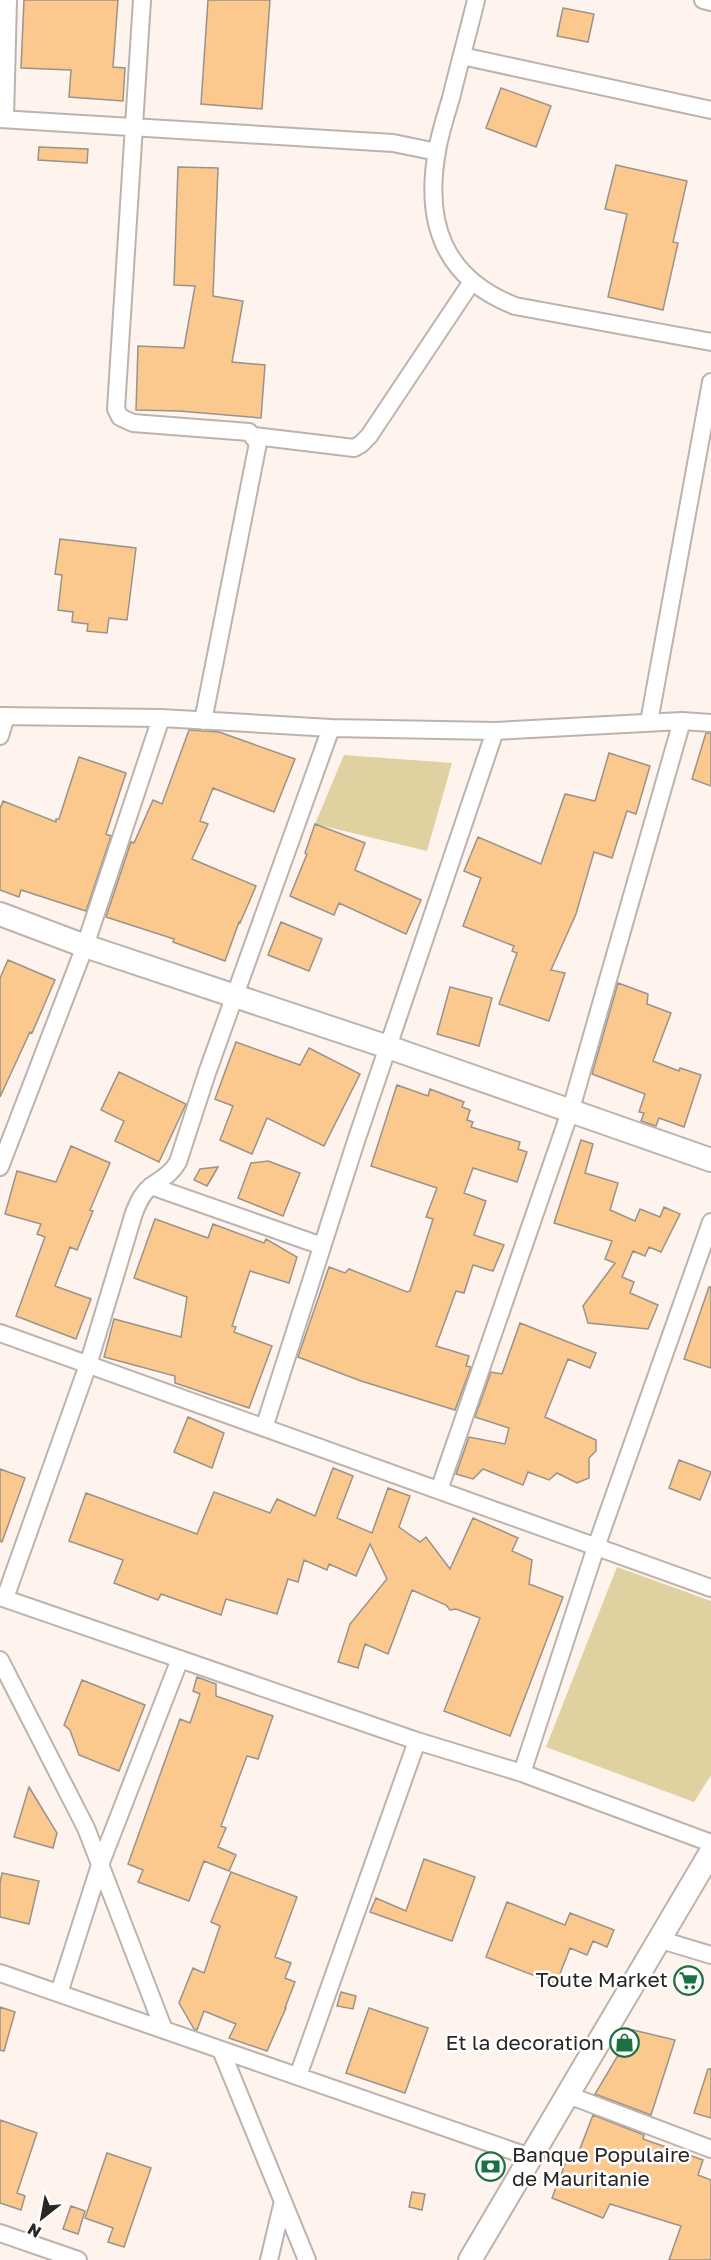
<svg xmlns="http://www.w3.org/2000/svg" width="711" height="2260" font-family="'Golos Text',sans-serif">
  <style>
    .green { fill: #e0d1a1 }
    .building { fill: #fbc98d; stroke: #9a938b; stroke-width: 1.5 }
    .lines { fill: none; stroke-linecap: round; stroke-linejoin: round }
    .street-casing { stroke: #bdb3ad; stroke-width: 20 }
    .secondary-casing { stroke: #bdb3ad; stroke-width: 26 }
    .street { stroke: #fff; stroke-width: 16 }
    .secondary { stroke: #fff; stroke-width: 22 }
    .labels { text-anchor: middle; stroke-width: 5; stroke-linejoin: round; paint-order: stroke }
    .poi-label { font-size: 21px; fill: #2a2624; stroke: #fff; text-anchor: end }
  </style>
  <rect width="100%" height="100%" fill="#fef3ed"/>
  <path class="green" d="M344,755L452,763L427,851L315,824Z
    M617,1567L711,1601V1775L694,1802L546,1747Z"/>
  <path class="building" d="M24,0H118L113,67L125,68L123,101L69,97L71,70L21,68Z
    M208,0H270L262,109L201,104Z
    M563,8L594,14L588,42L557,36Z
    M501,88L551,106L536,147L486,128Z
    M39,147L88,149L87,163L38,160Z
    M616,165L687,181L673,242L678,243L663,310L608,297L627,214L605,209Z
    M178,167L218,168L213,296L243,301L232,362L265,365L261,418L179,411L136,410L138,346L184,348L195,286L174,285Z
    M60,539L136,548L127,620L109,618L107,633L87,631L88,624L72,622L73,612L58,610L62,575L55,574Z
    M189,730L219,732L295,759L274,812L213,788L200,821L208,824L192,859L256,886L240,923L239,922L225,961L173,942L174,939L106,917L131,842L134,843L153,800L162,804Z
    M706,733H711V786L692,779Z
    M609,753L650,766L636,814L627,811L612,858L594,852L576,914L551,970L565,973L549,1021L499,1004L517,953L512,951L514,946L463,926L481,878L464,871L478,837L541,864L565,794L595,801Z
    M79,757L126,773L106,834L111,836L86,911L21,890L19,897L0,890V809L3,801L56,822V819H59Z
    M315,824L365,843L355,870L421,900L406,934L339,903L334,915L290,896L307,854L305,853Z
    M281,922L322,939L309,971L268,955Z
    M8,960L55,980L32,1033L30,1032L0,1097V978Z
    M618,983L648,994L647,1004L671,1013L653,1061L679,1071L680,1068L701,1075L684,1127L659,1118L656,1126L641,1121L644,1113L639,1112L645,1094L592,1074Z
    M450,987L492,998L479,1046L437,1034Z
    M236,1042L300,1065L309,1048L360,1074L324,1146L267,1118L252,1154L220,1140L233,1106L215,1099Z
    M119,1072L186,1104L159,1162L115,1141L124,1121L101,1110Z
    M397,1085L428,1096L430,1089L464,1102L462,1107L470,1110L467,1120L473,1122L471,1127L520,1142L518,1149L527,1152L517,1182L473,1168L464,1193L486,1201L474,1235L504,1245L493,1271L473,1265L464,1293L456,1291L436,1346L469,1356L466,1366L471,1367L455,1410L361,1381L298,1357L329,1267L345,1273L349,1269L407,1292L410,1291L433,1219L426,1217L437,1188L371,1166Z
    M581,1140L593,1144L585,1173L618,1183L610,1210L635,1221L640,1209L660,1217L664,1207L680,1214L661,1252L649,1247L645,1256L633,1251L622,1277L634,1282L630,1293L658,1305L648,1329L588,1323L583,1306L615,1263L605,1259L612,1241L554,1223Z
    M71,1146L110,1163L90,1210L93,1211L77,1250L70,1247L55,1286L91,1299L76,1339L16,1316L45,1237L37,1234L41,1224L5,1214L17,1171L56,1182Z
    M268,1161L300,1173L283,1216L238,1198L251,1163Z
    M218,1167L207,1186L194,1180L200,1169Z
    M155,1219L208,1238L213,1224L264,1243L266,1239L297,1257L289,1283L250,1271L232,1326L236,1327L234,1332L272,1346L249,1408L175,1383V1376L104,1357L114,1319L181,1337L187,1297L134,1278Z
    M709,1287H711V1368L684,1359Z
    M520,1323L596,1353L590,1368L568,1359L545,1417L596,1440V1451L589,1458V1478L577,1483L557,1473L549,1480L528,1472L523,1485L483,1469L473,1479L456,1474L469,1437L505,1444L509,1428L475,1417L491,1372L502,1374Z
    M188,1417L224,1433L212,1468L174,1452Z
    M679,1460L711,1472L700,1500L669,1488Z
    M333,1468L353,1476L337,1518L372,1533L388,1488L410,1496L399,1527L420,1542L426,1537L450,1569L473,1518L518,1538L512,1551L532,1560L529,1584L563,1597L510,1736L444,1711L480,1618L456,1609L450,1610L446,1605L412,1590L388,1654L365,1644L358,1668L338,1662L350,1624L387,1579L370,1544L356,1576L329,1564L327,1570L304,1560L298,1582L288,1579L277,1614L226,1599L221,1615L161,1594L158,1600L114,1583L123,1560L69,1541L86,1493L197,1534L214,1492L270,1513L277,1499L315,1516Z
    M0,1469L25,1478L2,1542L0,1541Z
    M197,1677L216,1684V1696L273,1716L258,1759L247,1756L221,1826L226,1828L218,1847L236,1855L229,1871L204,1861L189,1901L138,1882L143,1870L128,1864L180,1719L190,1723L200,1694L193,1691Z
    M82,1680L145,1705L119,1771L79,1755L70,1730L64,1725Z
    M29,1787L57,1833L53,1848L14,1837Z
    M424,1859L475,1877L452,1941L370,1912L376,1898L406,1911Z
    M231,1872L297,1897L275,1957L291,1963L285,1978L295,1982L285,2008H286L267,2051L229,2038L236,2024L204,2011L197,2030L194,2029L179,2003L193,1968L204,1973L220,1926L211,1922Z
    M2,1873L39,1881L29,1924L0,1917V1883Z
    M507,1902L565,1925L570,1913L614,1930L607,1947L593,1941L587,1955L570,1948L556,1984L486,1957Z
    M341,1992L356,1996L353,2009L337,2006Z
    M0,2007L15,2012L4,2051L0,2050Z
    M369,2008L428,2028L405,2093L346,2073Z
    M633,2030L675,2040L651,2115L595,2094Z
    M708,2069H711V2118L694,2113Z
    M593,2115L644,2135L643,2139L703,2160L698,2175L711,2180V2260H669L681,2226L610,2204L603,2218L552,2198L570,2151L578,2154Z
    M0,2120L37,2133L17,2193L25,2196L21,2210L0,2203Z
    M107,2153L151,2168L124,2247L108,2242L113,2228L85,2218Z
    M412,2192L425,2194L422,2210L409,2207Z
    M71,2206L85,2211L78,2234L63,2229Z"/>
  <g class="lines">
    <defs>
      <path id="street" d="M142,0L116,409L120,417L133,423L249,432L258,443L203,721
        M476,0C468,33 459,65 451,98C446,115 440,133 437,151C424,224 444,278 515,306L711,342
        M703,0L711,2
        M462,56L711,110
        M0,119L393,143L437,152
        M5,119L8,0
        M254,436L354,448L361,444L369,436L471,283
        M0,716L161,718L331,728L495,731L682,721L711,723
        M649,722L711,382
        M0,736L6,716
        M0,1167L85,946L161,718
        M151,1186L322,1246
        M0,1333L711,1588
        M264,1428L356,1141L495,731
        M439,1490L571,1109L682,721
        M0,1597L417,1741L522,1773L711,1843
        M5,1598L88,1365L134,1213C138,1203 143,1191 153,1185C164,1177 171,1174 178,1162L207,1073L331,728
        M0,1660L86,1828L164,2030
        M522,1773L596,1547L711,1222
        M658,1939L711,1955
        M0,1973L530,2157
        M59,1993L100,1865L180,1659
        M221,2050L307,2260
        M298,2076L417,1741
        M568,2095L711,2149
        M0,2233L78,2260
        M269,2260L283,2201"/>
      <path id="secondary" d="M0,914L85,946L388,1047L711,1160
        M470,2260L711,1852"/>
    </defs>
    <use href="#street" class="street-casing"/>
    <use href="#secondary" class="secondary-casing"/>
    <use href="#street" class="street"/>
    <use href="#secondary" class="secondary"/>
  </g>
  <defs>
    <symbol id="supermarket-ring" viewBox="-11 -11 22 22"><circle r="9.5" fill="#fff" stroke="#1d7041" stroke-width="1.5"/><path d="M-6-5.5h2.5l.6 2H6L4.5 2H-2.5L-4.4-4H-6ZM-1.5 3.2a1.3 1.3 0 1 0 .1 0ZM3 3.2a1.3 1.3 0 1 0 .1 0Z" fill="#1d7041"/></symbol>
    <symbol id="shop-ring" viewBox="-11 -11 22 22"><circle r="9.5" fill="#fff" stroke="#1d7041" stroke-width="1.5"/><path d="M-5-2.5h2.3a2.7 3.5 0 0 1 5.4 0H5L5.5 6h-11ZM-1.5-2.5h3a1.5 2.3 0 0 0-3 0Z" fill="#1d7041"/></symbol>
    <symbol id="bank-ring" viewBox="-11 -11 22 22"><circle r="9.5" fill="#fff" stroke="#1d7041" stroke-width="1.5"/><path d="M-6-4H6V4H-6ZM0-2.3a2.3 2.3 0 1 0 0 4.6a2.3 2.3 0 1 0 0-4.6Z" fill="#1d7041"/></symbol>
  </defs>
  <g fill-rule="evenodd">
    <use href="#supermarket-ring" x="672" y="1964" width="33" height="33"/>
    <use href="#shop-ring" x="608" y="2026" width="33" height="33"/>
    <use href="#bank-ring" x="474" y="2150" width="33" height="33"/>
  </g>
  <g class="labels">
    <g class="poi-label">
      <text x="668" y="1987">Toute Market</text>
      <text x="604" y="2050">Et la decoration</text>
      <text x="512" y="2162" text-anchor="start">Banque Populaire<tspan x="512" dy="24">de Mauritanie</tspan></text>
    </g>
  </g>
  <g transform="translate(42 2218) rotate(211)" stroke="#ffffff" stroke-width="4.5" paint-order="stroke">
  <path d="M0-4.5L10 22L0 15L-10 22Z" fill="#2a2624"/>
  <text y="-9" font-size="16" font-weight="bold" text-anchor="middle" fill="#2a2624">N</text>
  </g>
</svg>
